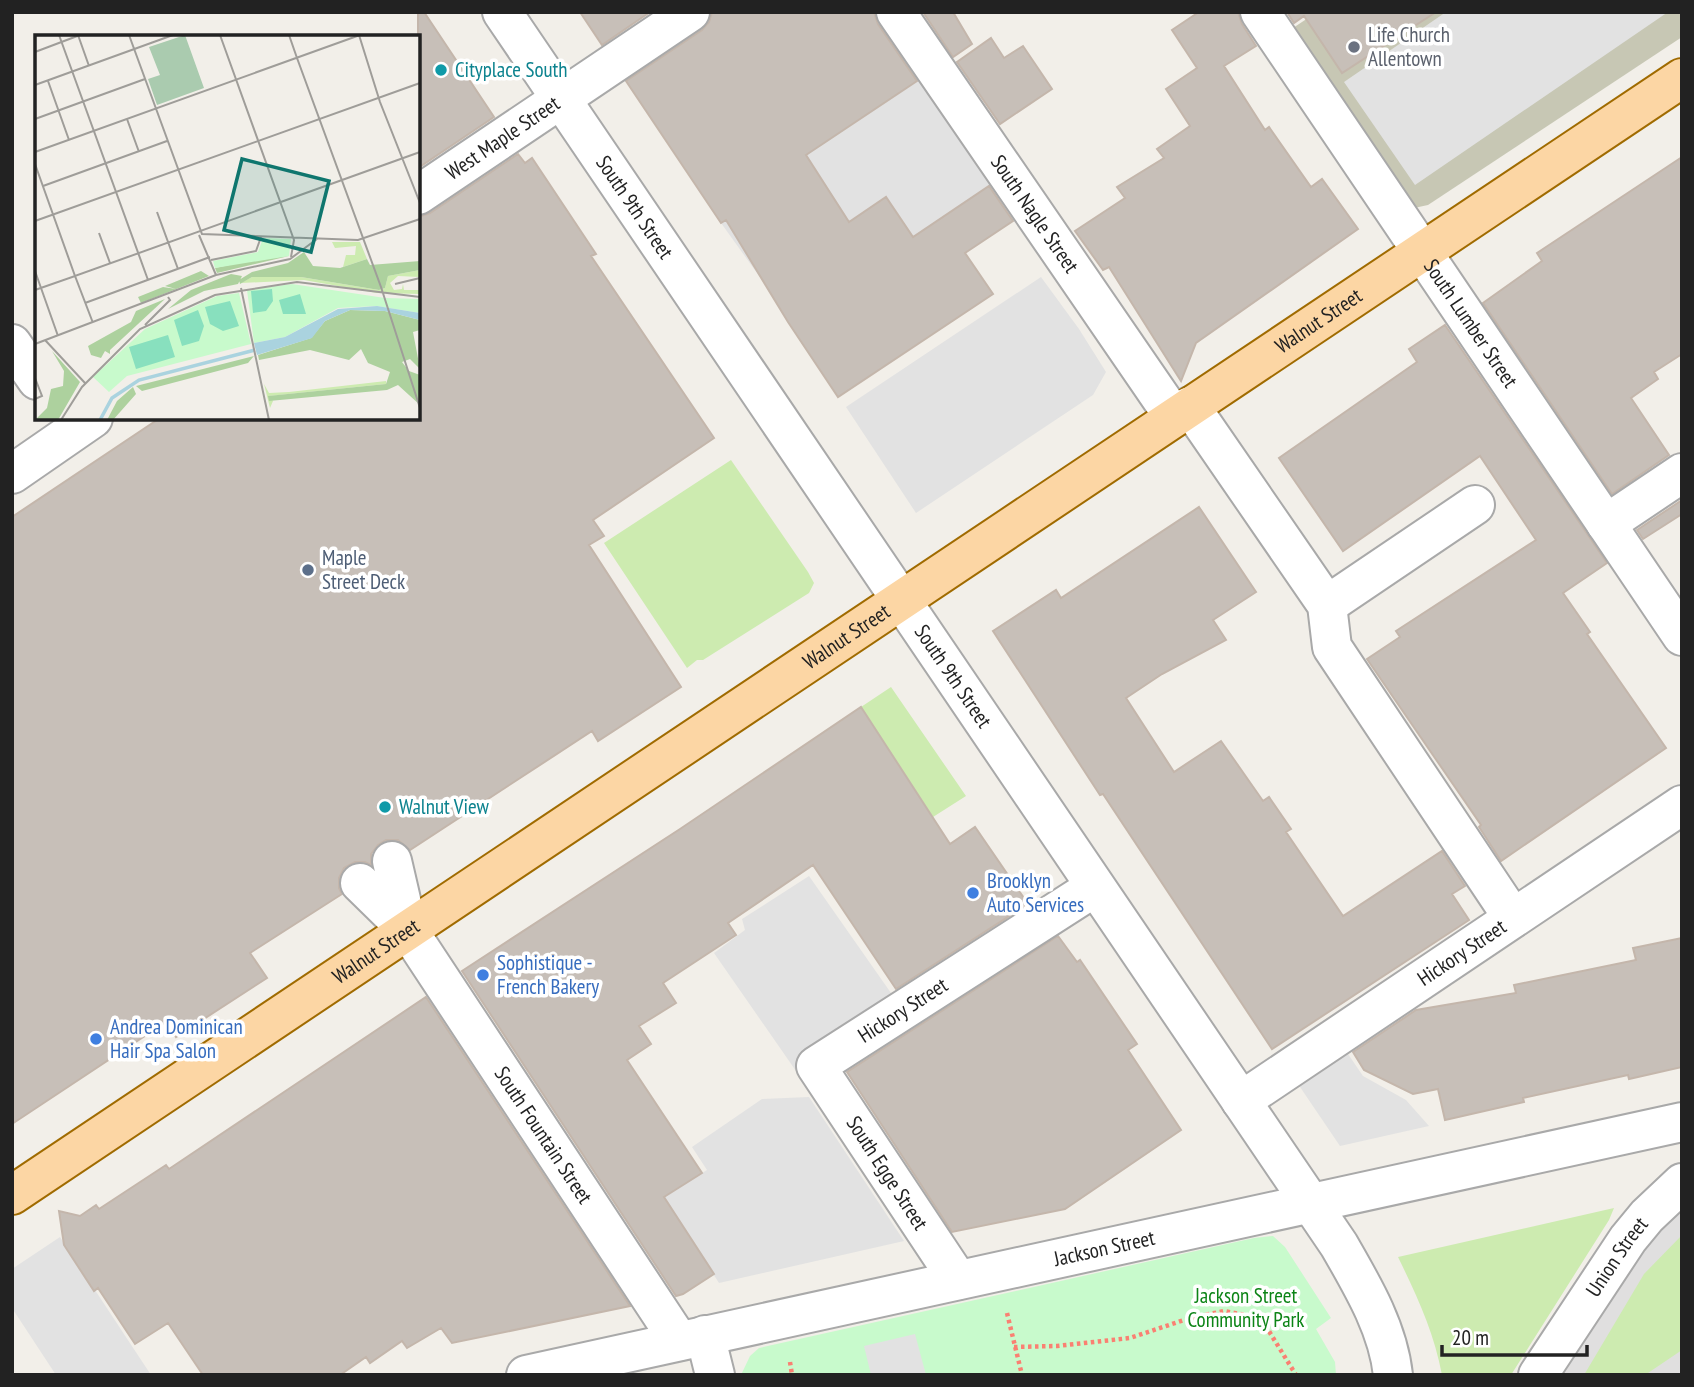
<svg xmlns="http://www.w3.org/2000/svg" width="1694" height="1387" font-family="'PT Sans Narrow',sans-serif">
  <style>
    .residential { fill: #e0dfdf }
    .construction { fill: #c7c7b4 }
    .grass { fill: #cdebb0 }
    .park { fill: #c8facc }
    .parking { fill: #e2e2e2 }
    .building { fill: #c7bfb8; stroke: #c4b6ab; stroke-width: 2 }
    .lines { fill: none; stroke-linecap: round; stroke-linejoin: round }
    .minor-casing { stroke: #a9a9a9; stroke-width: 42 }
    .major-casing { stroke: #a06b00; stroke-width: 42 }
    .path { stroke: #fa8072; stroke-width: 4.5; stroke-dasharray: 3.5 3.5; stroke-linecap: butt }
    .minor { stroke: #fff; stroke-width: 38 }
    .major { stroke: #fcd6a4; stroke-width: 38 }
    .worship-dot { fill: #6b7280; stroke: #fff; stroke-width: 2.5 }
    .culture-dot { fill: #0f9aa8; stroke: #fff; stroke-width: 2.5 }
    .service-dot { fill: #5c6f8a; stroke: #fff; stroke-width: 2.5 }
    .shop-dot { fill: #3f7fe0; stroke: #fff; stroke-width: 2.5 }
    .labels { text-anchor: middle; stroke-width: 7; stroke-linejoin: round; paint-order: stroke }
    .worship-label { font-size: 21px; fill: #5b616d; stroke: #fff; text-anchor: start }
    .culture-label { font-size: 21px; fill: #0d838f; stroke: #fff; text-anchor: start }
    .street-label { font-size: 21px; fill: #222; stroke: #fff }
    .service-label { font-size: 21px; fill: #4e5e75; stroke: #fff; text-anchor: start }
    .shop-label { font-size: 21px; fill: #366cbe; stroke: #fff; text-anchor: start }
    .park-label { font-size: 21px; fill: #0c8416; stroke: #fff }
    .inset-river { fill: none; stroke: #aad3df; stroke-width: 3.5 }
    .inset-road { fill: none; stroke: #9f9d99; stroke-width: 2 }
    .view { fill: #0f766e; fill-opacity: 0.15; stroke: #0f766e; stroke-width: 3.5 }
    .inset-edge { fill: none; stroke: #222; stroke-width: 3.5 }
  </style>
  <rect width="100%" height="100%" fill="#f2efe9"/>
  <path class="residential" d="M1682,1206V1375H1562L1654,1235Z"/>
  <path class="construction" d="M1317,12H1682V37L1428,205L1414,208L1293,28Z"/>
  <path class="grass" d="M731,460L808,572L814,583L809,593L703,660H697L687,668L604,543Z
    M891,687L966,796L933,817L861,707Z
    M1614,1208L1609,1220L1511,1375H1442C1434,1332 1417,1296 1398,1257Z
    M1682,1235V1350L1645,1375H1584L1644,1274Z"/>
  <path class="park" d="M1273,1236L1285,1247L1331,1318L1316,1329L1335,1362L1336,1375H741L750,1356L759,1348L1254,1238Z"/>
  <path class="parking" d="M1446,12H1668L1415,185L1344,82Z
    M924,77L995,182L913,237L886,197L762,280L721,223L811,163L806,155Z
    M1041,277L1079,329L1106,372L1093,395L916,513L846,407Z
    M809,876L898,1003L796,1071L714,953L745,930L742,919Z
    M1348,1054L1363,1076L1406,1100L1429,1126L1340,1146L1298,1084Z
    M809,1097L904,1241L719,1283L664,1197L707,1170L692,1147L762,1099Z
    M60,1237L151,1375H56L12,1308V1269Z
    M915,1334L926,1375H871L864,1346Z"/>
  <path class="building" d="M418,12H424L494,117L418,168Z
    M580,12H650L602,45Z
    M712,12H874L878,24L917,81L806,155L849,222L886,197L913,237L989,186L1013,221L965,253L993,294L838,397L788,322L726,220L721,223L626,81L702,30L709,22Z
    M923,12H953L972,44L953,57Z
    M1199,12H1238L1242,24L1256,46L1224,66L1265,130L1269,127L1311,187L1322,179L1358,229L1196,343L1181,381L1109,267L1103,270L1075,231L1125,198L1117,187L1164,158L1157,149L1190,126L1166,89L1197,68L1172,30Z
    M1287,12H1436L1342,73L1304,16L1294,23Z
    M991,38L1004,58L1023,46L1052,89L1000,124L957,62Z
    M518,154L525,163L532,158L596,254L591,256L714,438L593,520L604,536L589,545L681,687L598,741L592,731L410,850L398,840H386L378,845L371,854V865L365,862H355L344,868L339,878V888L342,894L250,953L267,978L176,1037L166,1022L12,1124V517L160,418H418V217L430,213Z
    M1682,157V354L1654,372L1658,379L1631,398L1669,455L1612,494L1483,303L1542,261L1537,253Z
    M1445,325L1607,563L1563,593L1590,632L1587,634L1666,748L1501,861L1479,827L1481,825L1367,659L1400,637L1396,631L1536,540L1480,456L1343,551L1279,458L1417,362L1409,349Z
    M1682,500V514L1643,539L1637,530Z
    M1199,507L1256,592L1213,620L1226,640L1162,674L1126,698L1174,772L1221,741L1263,801L1269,797L1291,829L1286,832L1343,916L1442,851L1465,886L1452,894L1469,920L1272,1049L1103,794L1100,795L993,631L1056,590L1061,598Z
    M861,707L950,844L975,827L1028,904L896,989L813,865L728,923L736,935L663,983L676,1003L639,1026L651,1044L627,1060L702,1173L664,1197L714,1274L683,1294L676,1296L462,971L680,829Z
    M1058,936L1077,962L1080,960L1137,1044L1128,1050L1181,1130L1065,1209L952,1232L847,1072Z
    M1682,938V1067L1629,1079L1628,1075L1523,1098L1524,1102L1445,1120L1438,1089L1413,1094L1364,1070L1353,1052L1416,1010L1516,993L1514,985L1636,960L1633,948Z
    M426,997L630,1306L452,1343L441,1328L407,1348L402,1341L370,1363L366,1357L340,1375H203L168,1323L135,1344L98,1288L94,1291L64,1245L59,1211L80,1216L96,1205L99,1209L166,1165L169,1169Z"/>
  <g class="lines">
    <defs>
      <g id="minor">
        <path id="s1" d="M502,12L1339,1245C1362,1285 1388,1328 1393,1375"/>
        <path id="s2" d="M896,12L1174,417"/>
        <path id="s3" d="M1260,12L1682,636"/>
        <path id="s4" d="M418,195L690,12"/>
        <path d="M12,344L37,380"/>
        <path d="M1190,406L1327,605L1332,647L1513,918"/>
        <path d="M12,474L93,418"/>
        <path d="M1606,524L1682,473"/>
        <path d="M1327,605L1475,505"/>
        <path d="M392,861L408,930"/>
        <path id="s5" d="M360,883L408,930L679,1341"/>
        <path id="s6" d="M1241,1101L1682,805"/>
        <path id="s7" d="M958,1280L816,1066L1095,887"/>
        <path d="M705,1335L715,1375"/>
        <path id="s8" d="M526,1375L1682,1122"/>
        <path id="s9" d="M1538,1375L1628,1239L1647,1216L1682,1183"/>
      </g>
      <g id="major">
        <path id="s10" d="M12,1195L1682,78"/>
      </g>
    </defs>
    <use href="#minor" class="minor-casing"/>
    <use href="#major" class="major-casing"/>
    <path class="path" d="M1007,1313L1022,1375
      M1014,1347L1057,1346L1130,1338L1190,1318L1224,1311L1251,1316L1267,1328L1296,1375
      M790,1362L792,1375"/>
    <use href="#minor" class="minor"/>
    <use href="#major" class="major"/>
  </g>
  <circle class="worship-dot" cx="1354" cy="47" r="7"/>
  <g class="culture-dot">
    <circle cx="441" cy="70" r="7"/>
    <circle cx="385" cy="807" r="7"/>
  </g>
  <circle class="service-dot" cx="308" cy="570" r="7"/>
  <g class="shop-dot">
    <circle cx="973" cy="893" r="7"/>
    <circle cx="483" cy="975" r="7"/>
    <circle cx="96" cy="1039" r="7"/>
  </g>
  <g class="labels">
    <g class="worship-label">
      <text x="1368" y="42">Life Church<tspan x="1368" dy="24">Allentown</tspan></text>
    </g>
    <g class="culture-label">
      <text x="455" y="77">Cityplace South</text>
      <text x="399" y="814">Walnut View</text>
    </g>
    <g class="street-label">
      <text dy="7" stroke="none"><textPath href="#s4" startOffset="102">West Maple Street</textPath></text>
      <text dy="7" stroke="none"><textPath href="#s1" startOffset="236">South 9th Street</textPath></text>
      <text dy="7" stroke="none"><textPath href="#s2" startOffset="245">South Nagle Street</textPath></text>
      <text dy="7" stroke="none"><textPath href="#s10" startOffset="1572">Walnut Street</textPath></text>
      <text dy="7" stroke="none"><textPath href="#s3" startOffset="376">South Lumber Street</textPath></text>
      <text dy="7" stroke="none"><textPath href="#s10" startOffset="1004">Walnut Street</textPath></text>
      <text dy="7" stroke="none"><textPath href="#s1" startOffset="803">South 9th Street</textPath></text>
      <text dy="7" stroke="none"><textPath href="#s10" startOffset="438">Walnut Street</textPath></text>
      <text dy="7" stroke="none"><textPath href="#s6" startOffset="266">Hickory Street</textPath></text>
      <text dy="7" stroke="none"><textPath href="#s7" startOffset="360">Hickory Street</textPath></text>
      <text dy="7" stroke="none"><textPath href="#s5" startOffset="313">South Fountain Street</textPath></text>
      <text transform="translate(887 1173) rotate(57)" y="7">South Egge Street</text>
      <text dy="7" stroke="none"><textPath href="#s8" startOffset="592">Jackson Street</textPath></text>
      <text dy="7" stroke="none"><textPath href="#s9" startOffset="142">Union Street</textPath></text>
    </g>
    <g class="service-label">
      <text x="322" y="565">Maple<tspan x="322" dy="24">Street Deck</tspan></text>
    </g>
    <g class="shop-label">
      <text x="987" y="888">Brooklyn<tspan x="987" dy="24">Auto Services</tspan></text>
      <text x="497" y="970">Sophistique -<tspan x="497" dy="24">French Bakery</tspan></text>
      <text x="110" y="1034">Andrea Dominican<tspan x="110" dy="24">Hair Spa Salon</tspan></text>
    </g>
    <g class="park-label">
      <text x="1246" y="1303">Jackson Street<tspan x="1246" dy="24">Community Park</tspan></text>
    </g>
  </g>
  <g transform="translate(35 35)">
    <rect width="385" height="385" fill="#f2efe9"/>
    <path d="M297,207H325L332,224L308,232L311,220H320L321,211L300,213ZM385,235L384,242L363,241L355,248L359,255L367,254L368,249L369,255H385V259L342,258L269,245L206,248L217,242H266L344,255L350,253L353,241ZM351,346V349L234,361L238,366L235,373L229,349L234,358L254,357Z" fill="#cdebb0"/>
    <path d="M269,217L278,231L305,233L332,224L335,230L385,226V235L353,241L350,253L344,255L266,242H217L205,249L204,245L217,237L253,228ZM254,221L182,238L180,233L223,224ZM166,236L174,241L106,268L103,262L128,252L141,254L130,251ZM196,239L207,241L203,249L169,256L133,274L156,255ZM130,264L75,315V319L70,316L66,323L56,320L53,311L96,287L101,276ZM315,275L350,276L385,285V295L378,297L385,334L375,324L367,327L374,336L385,340V370L363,350L352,355L234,366L233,361L351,349L355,337L333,328L326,314L314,325L275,315L224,325L223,320L276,303L290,286ZM17,316L45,347L23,385H0L12,373L16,354L28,351L29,336ZM219,321L213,328L107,356L101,351ZM98,352L101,359L78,385H72L82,366Z" fill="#add19e"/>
    <path d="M150,0L169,53L122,70L113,44L125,40L114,12Z" fill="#aacbaf"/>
    <path d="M228,203L256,204L254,221L180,233L178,226L223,217ZM257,249L350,263L385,264V278L342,271L303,273L250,302L219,308L212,255ZM204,258L216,309L92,341L74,357L58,342L110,294L182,261Z" fill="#c8facc"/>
    <path d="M237,254L238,266L231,276L218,278L216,256ZM265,259L271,279H248L244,265ZM195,266L204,291L188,296L175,289L170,272ZM163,275L169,291L164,306L147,311L139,285ZM133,300L140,322L101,334L94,312Z" fill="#88e0be"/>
    <path d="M342,271L385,278V285L350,276L315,275L290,286L277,303L222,320L219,308L250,302L303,274Z" fill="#aad3df"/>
    <path class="inset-river" d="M65,385L77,363L104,345L220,315"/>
    <path class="inset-road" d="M24,0L113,245M43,0L54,31M94,0L167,199L323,205L385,184M185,0L259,205L256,222M254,0L262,23M324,0L345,67L385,168M0,17L45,0M262,23L346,252L385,373M13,46L34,105M0,50L138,0M0,84L110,44M92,84L104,117M0,117L325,0M0,129L40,241L385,117M8,151L132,106M122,177L143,234M0,186L385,48M64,198L75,228M164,200L181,240M176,225L221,216L226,202M0,236L23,301M360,249L385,243M206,253L234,385M0,255L40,241L58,288M50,268L175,222M110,290L135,265L133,262M10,305L50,348M0,309L181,240L255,224L282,204M0,343L7,361L0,364M26,385L47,352L105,294L180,260L262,247L385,262"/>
    <path class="view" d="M207,124L294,146L276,217L189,195Z"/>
    <rect width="385" height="385" class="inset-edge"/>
  </g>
  <rect width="1694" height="1387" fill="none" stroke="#222222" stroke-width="28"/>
  <path d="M1442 1345v10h145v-10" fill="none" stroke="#222222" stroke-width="3.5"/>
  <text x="1452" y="1345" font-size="21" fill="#222222" stroke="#ffffff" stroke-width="5" paint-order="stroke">20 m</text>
</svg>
